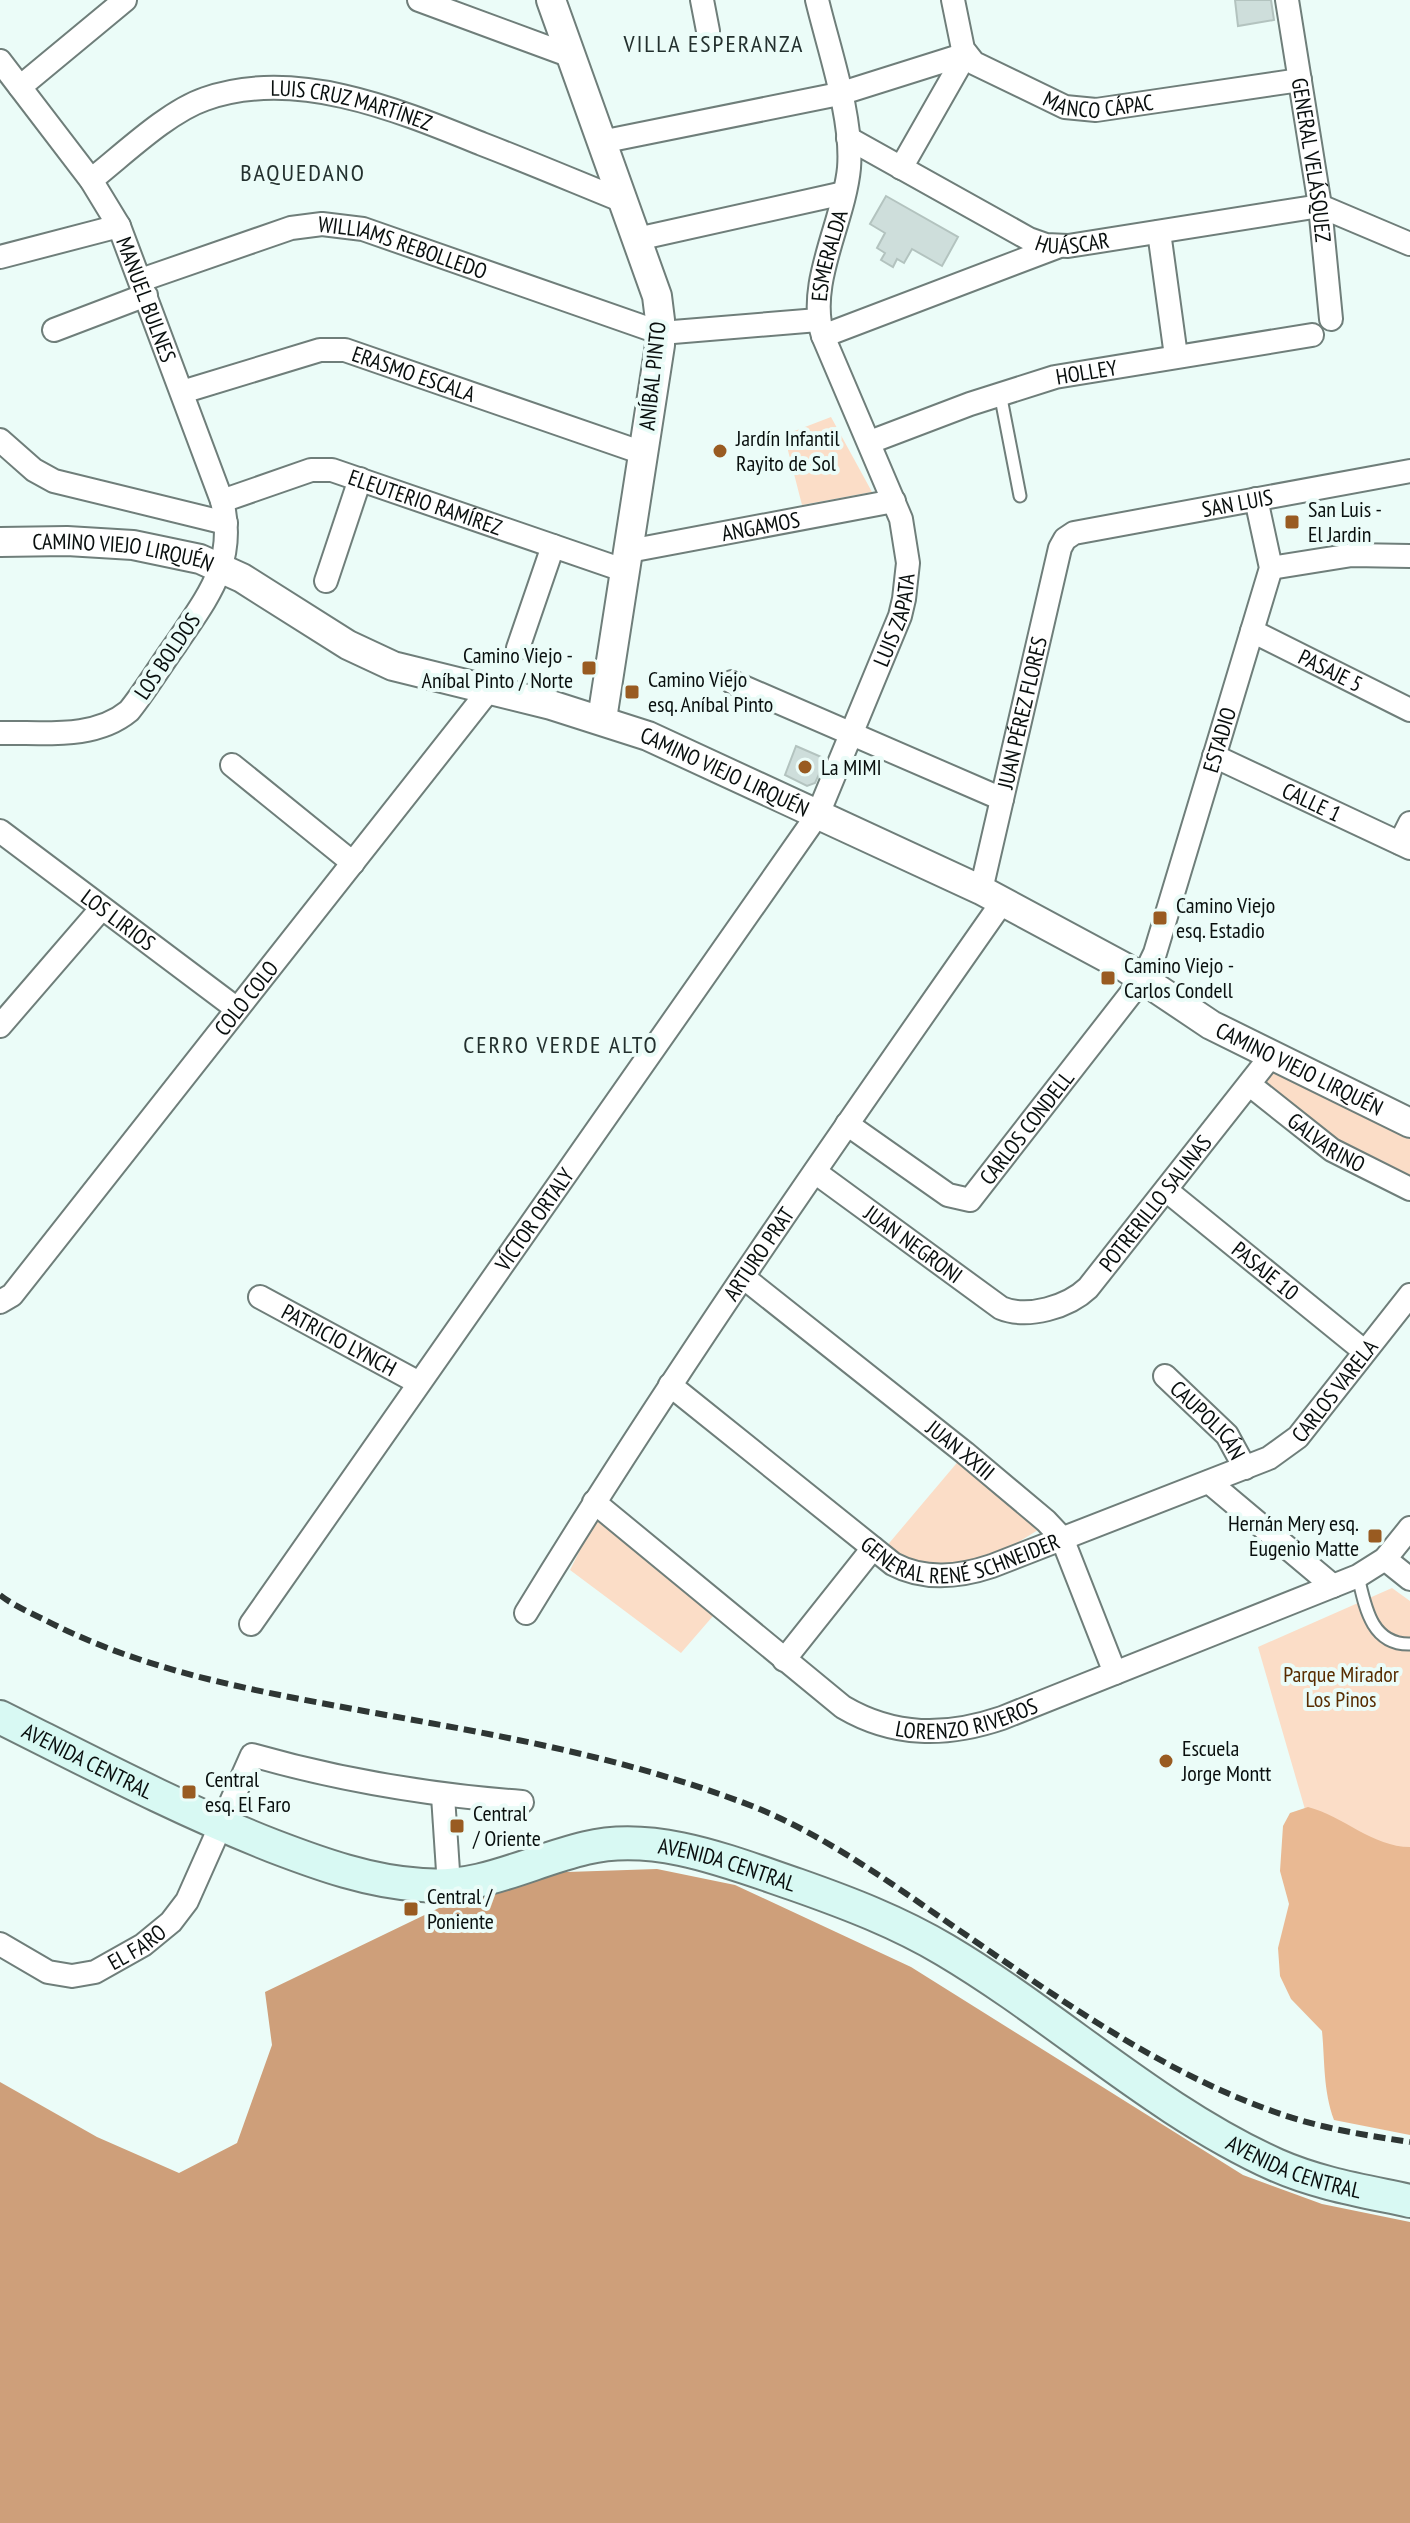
<svg xmlns="http://www.w3.org/2000/svg" width="1410" height="2523" font-family="'PT Sans Narrow',sans-serif">
  <style>
    .green { fill: #fbddc7 }
    .forest { fill: #e9b993 }
    .water { fill: #ce9f7a }
    .building { fill: #cededb; stroke: #b3c3bf; stroke-width: 2 }
    .lines { fill: none; stroke-linecap: round; stroke-linejoin: round }
    .service-casing { stroke: #6f7e7a; stroke-width: 15 }
    .minor-casing { stroke: #6f7e7a; stroke-width: 26 }
    .tertiary-casing { stroke: #6f7e7a; stroke-width: 32 }
    .secondary-casing { stroke: #6f7e7a; stroke-width: 36 }
    .service { stroke: #fff; stroke-width: 11 }
    .minor { stroke: #fff; stroke-width: 22 }
    .tertiary { stroke: #fff; stroke-width: 28 }
    .secondary { stroke: #d8f9f3; stroke-width: 32 }
    .rail { stroke: #2e3634; stroke-width: 6; stroke-dasharray: 12 6; stroke-linecap: butt }
    .poi-dot { fill: #995b21; stroke: #ebfcf8; stroke-width: 3 }
    .labels { text-anchor: middle; stroke-width: 8; stroke-linejoin: round; paint-order: stroke }
    .street-label { font-size: 22px; fill: #090f0e; stroke: #ebfcf8 }
    .poi-label { font-size: 22px; fill: #090f0e; stroke: #ebfcf8; text-anchor: start }
    .park-label { font-size: 22px; fill: #582c00; stroke: #ebfcf8 }
    .neighbourhood-label { font-size: 24px; letter-spacing: 2px; fill: #23302e; stroke: #ebfcf8 }
  </style>
  <rect width="100%" height="100%" fill="#ebfcf8"/>
  <path class="green" d="M831,417L872,492L802,505L784,435Z
    M1270,1071L1410,1139V1193L1260,1086Z
    M961,1458L1043,1527L981,1565L933,1572L885,1548Z
    M596,1518L713,1616L681,1653L570,1570Z
    M1392,1588L1410,1601V1934L1335,1913L1258,1647Z"/>
  <path class="forest" d="M1308,1807C1343,1816 1373,1847 1410,1847V2135L1334,2120C1323,2090 1325,2062 1322,2031L1291,1999L1280,1976L1278,1948L1289,1904L1280,1871L1283,1826L1290,1813Z"/>
  <path class="water" d="M657,1869L735,1885L911,1967L1243,2175L1322,2204L1410,2222V2523H0V2082L97,2137L179,2173L237,2143L272,2045L265,1992L439,1908L537,1873Z"/>
  <path class="building" d="M1235,0H1271L1274,20L1238,26Z
    M886,196L958,237L942,266L912,249L904,263L897,259L893,267L881,260L885,253L877,248L885,233L870,224Z
    M796,746L826,759L815,783L807,786L785,775Z"/>
  <g class="lines">
    <defs>
      <path id="service" d="M1000,393L1020,496
        M1358,1576C1365,1606 1371,1645 1410,1644"/>
      <g id="minor">
        <path d="M419,0L571,56"/>
        <path d="M702,0L708,31"/>
        <path id="s1" d="M953,0L963,49L974,63L1065,107L1096,110L1300,80"/>
        <path id="s2" d="M1287,0L1320,206L1331,319"/>
        <path id="s3" d="M0,61L91,180L119,226L222,501C237,562 208,596 176,644C160,666 146,690 129,711C94,740 43,732 0,733"/>
        <path d="M20,87L125,0"/>
        <path id="s4" d="M848,138L1029,239L1046,245L1068,246L1320,206"/>
        <path d="M601,142L839,94L966,54"/>
        <path d="M901,168L966,54"/>
        <path id="s5" d="M91,180C123,155 167,112 205,99C295,67 398,110 482,144C529,162 576,182 623,201"/>
        <path d="M1320,206L1410,244"/>
        <path d="M1159,232L1176,356"/>
        <path d="M637,239L844,193"/>
        <path d="M0,257L119,226"/>
        <path id="s6" d="M141,280L291,228L322,224L363,229L661,333L818,320"/>
        <path d="M54,330L146,295"/>
        <path d="M823,336L1057,247"/>
        <path id="s7" d="M182,392L320,350H345L643,453"/>
        <path d="M0,440L34,470L54,481L226,523"/>
        <path id="s8" d="M870,442L970,404L1055,377L1312,335"/>
        <path id="s9" d="M222,501L311,470H332L626,571"/>
        <path id="s10" d="M629,551L894,501"/>
        <path d="M1271,568L1352,555L1410,556"/>
        <path d="M326,581L360,479"/>
        <path id="s11" d="M1252,631L1410,710"/>
        <path d="M518,648L553,546"/>
        <path d="M732,682L1002,799"/>
        <path id="s12" d="M1214,756L1410,848"/>
        <path d="M232,765L353,863"/>
        <path id="s13" d="M0,831L237,1009"/>
        <path d="M1400,843L1410,823"/>
        <path id="s14" d="M981,890L1060,548L1065,539L1074,533L1410,471"/>
        <path d="M0,1026L101,909"/>
        <path id="s15" d="M1250,1085L1332,1150L1410,1189"/>
        <path id="s16" d="M847,1124L948,1195L970,1200L1143,978L1155,953L1271,568L1256,499"/>
        <path id="s17" d="M815,1172L1001,1308C1028,1319 1068,1307 1088,1288L1271,1056"/>
        <path id="s18" d="M1166,1190L1364,1351"/>
        <path id="s19" d="M743,1277L965,1453L1046,1521L1062,1538L1115,1673"/>
        <path id="s20" d="M260,1297L419,1383"/>
        <path id="s21" d="M0,1302L12,1295L489,690"/>
        <path id="s22" d="M1165,1376L1227,1435L1245,1468"/>
        <path id="s23" d="M670,1385L893,1564C925,1581 959,1577 992,1566L1269,1458L1298,1437L1410,1295"/>
        <path d="M1209,1482L1333,1586"/>
        <path id="s24" d="M594,1502L843,1707C894,1737 946,1737 1002,1718L1358,1576L1385,1559L1410,1528"/>
        <path d="M1385,1559L1410,1579"/>
        <path id="s25" d="M526,1613C675,1369 839,1135 1003,901"/>
        <path id="s26" d="M251,1624L818,814L900,616L904,599L908,563L901,519L823,336C806,284 844,222 849,168C853,118 829,50 817,0"/>
        <path d="M784,1660L873,1548"/>
        <path d="M443,1796L449,1886"/>
        <path id="s27" d="M0,1944L48,1972L72,1976L95,1972L143,1945L171,1922L187,1901L252,1755C343,1781 428,1795 522,1802"/>
      </g>
      <g id="tertiary">
        <path d="M551,0L657,296L660,320V345L602,719"/>
        <path id="s28" d="M0,542L67,541L133,545L200,559L242,578L348,645L393,666L551,705L648,736L981,890L1126,968L1211,1025L1410,1123"/>
      </g>
      <g id="secondary">
        <path id="s29" d="M0,1717C90,1762 179,1809 273,1846C320,1864 370,1882 422,1885C482,1890 530,1861 586,1848C656,1831 732,1863 797,1885C848,1903 898,1922 945,1950C1058,2017 1156,2111 1276,2165C1319,2184 1364,2191 1410,2201"/>
      </g>
    </defs>
    <use href="#service" class="service-casing"/>
    <use href="#minor" class="minor-casing"/>
    <use href="#tertiary" class="tertiary-casing"/>
    <use href="#secondary" class="secondary-casing"/>
    <use href="#service" class="service"/>
    <use href="#minor" class="minor"/>
    <use href="#tertiary" class="tertiary"/>
    <use href="#secondary" class="secondary"/>
    <path class="rail" d="M0,1595C14,1606 31,1613 47,1621C146,1672 256,1691 364,1711C497,1735 625,1757 752,1806C830,1837 900,1890 969,1937C1065,2003 1164,2073 1275,2112C1319,2128 1364,2135 1410,2142"/>
  </g>
  <g class="poi-dot">
    <circle cx="720" cy="451" r="8"/>
    <rect x="1284" y="514" width="16" height="16" rx="4"/>
    <rect x="581" y="660" width="16" height="16" rx="4"/>
    <rect x="624" y="684" width="16" height="16" rx="4"/>
    <circle cx="805" cy="767" r="8"/>
    <rect x="1152" y="910" width="16" height="16" rx="4"/>
    <rect x="1100" y="970" width="16" height="16" rx="4"/>
    <rect x="1367" y="1528" width="16" height="16" rx="4"/>
    <circle cx="1166" cy="1761" r="8"/>
    <rect x="181" y="1784" width="16" height="16" rx="4"/>
    <rect x="449" y="1818" width="16" height="16" rx="4"/>
    <rect x="403" y="1901" width="16" height="16" rx="4"/>
  </g>
  <g class="labels">
    <g class="street-label">
      <text dy="8" stroke="none"><textPath href="#s1" startOffset="202">MANCO CÁPAC</textPath></text>
      <text dy="8" stroke="none"><textPath href="#s5" startOffset="290">LUIS CRUZ MARTÍNEZ</textPath></text>
      <text dy="8" stroke="none"><textPath href="#s2" startOffset="162">GENERAL VELÁSQUEZ</textPath></text>
      <text dy="8" stroke="none"><textPath href="#s4" startOffset="252">HUÁSCAR</textPath></text>
      <text dy="8" stroke="none"><textPath href="#s6" startOffset="274">WILLIAMS REBOLLEDO</textPath></text>
      <text dy="8" stroke="none"><textPath href="#s26" startOffset="1582">ESMERALDA</textPath></text>
      <text dy="8" stroke="none"><textPath href="#s3" startOffset="282">MANUEL BULNES</textPath></text>
      <text dy="8" stroke="none"><textPath href="#s8" startOffset="228">HOLLEY</textPath></text>
      <text dy="8" stroke="none"><textPath href="#s7" startOffset="242">ERASMO ESCALA</textPath></text>
      <text transform="translate(652 376) rotate(-84)" y="8">ANÍBAL PINTO</text>
      <text dy="8" stroke="none"><textPath href="#s9" startOffset="214">ELEUTERIO RAMÍREZ</textPath></text>
      <text dy="8" stroke="none"><textPath href="#s14" startOffset="538">SAN LUIS</textPath></text>
      <text dy="8" stroke="none"><textPath href="#s10" startOffset="134">ANGAMOS</textPath></text>
      <text dy="8" stroke="none"><textPath href="#s28" startOffset="124">CAMINO VIEJO LIRQUÉN</textPath></text>
      <text dy="8" stroke="none"><textPath href="#s26" startOffset="1198">LUIS ZAPATA</textPath></text>
      <text transform="translate(167 656) rotate(-56)" y="8">LOS BOLDOS</text>
      <text dy="8" stroke="none"><textPath href="#s11" startOffset="88">PASAJE 5</textPath></text>
      <text dy="8" stroke="none"><textPath href="#s14" startOffset="182">JUAN PÉREZ FLORES</textPath></text>
      <text dy="8" stroke="none"><textPath href="#s16" startOffset="678">ESTADIO</textPath></text>
      <text dy="8" stroke="none"><textPath href="#s28" startOffset="772">CAMINO VIEJO LIRQUÉN</textPath></text>
      <text dy="8" stroke="none"><textPath href="#s12" startOffset="108">CALLE 1</textPath></text>
      <text dy="8" stroke="none"><textPath href="#s13" startOffset="148">LOS LIRIOS</textPath></text>
      <text dy="8" stroke="none"><textPath href="#s21" startOffset="392">COLO COLO</textPath></text>
      <text dy="8" stroke="none"><textPath href="#s28" startOffset="1420">CAMINO VIEJO LIRQUÉN</textPath></text>
      <text dy="8" stroke="none"><textPath href="#s16" startOffset="238">CARLOS CONDELL</textPath></text>
      <text dy="8" stroke="none"><textPath href="#s15" startOffset="96">GALVARINO</textPath></text>
      <text dy="8" stroke="none"><textPath href="#s17" startOffset="432">POTRERILLO SALINAS</textPath></text>
      <text dy="8" stroke="none"><textPath href="#s26" startOffset="494">VÍCTOR ORTALY</textPath></text>
      <text dy="8" stroke="none"><textPath href="#s17" startOffset="122">JUAN NEGRONI</textPath></text>
      <text dy="8" stroke="none"><textPath href="#s25" startOffset="428">ARTURO PRAT</textPath></text>
      <text dy="8" stroke="none"><textPath href="#s18" startOffset="128">PASAJE 10</textPath></text>
      <text dy="8" stroke="none"><textPath href="#s20" startOffset="90">PATRICIO LYNCH</textPath></text>
      <text dy="8" stroke="none"><textPath href="#s23" startOffset="780">CARLOS VARELA</textPath></text>
      <text dy="8" stroke="none"><textPath href="#s22" startOffset="62">CAUPOLICÁN</textPath></text>
      <text dy="8" stroke="none"><textPath href="#s19" startOffset="278">JUAN XXIII</textPath></text>
      <text dy="8" stroke="none"><textPath href="#s23" startOffset="354">GENERAL RENÉ SCHNEIDER</textPath></text>
      <text dy="8" stroke="none"><textPath href="#s24" startOffset="452">LORENZO RIVEROS</textPath></text>
      <text dy="8" stroke="none"><textPath href="#s29" startOffset="98">AVENIDA CENTRAL</textPath></text>
      <text dy="8" stroke="none"><textPath href="#s29" startOffset="770">AVENIDA CENTRAL</textPath></text>
      <text dy="8" stroke="none"><textPath href="#s27" startOffset="152">EL FARO</textPath></text>
      <text dy="8" stroke="none"><textPath href="#s29" startOffset="1418">AVENIDA CENTRAL</textPath></text>
    </g>
    <g class="poi-label">
      <text x="736" y="446">Jardín Infantil<tspan x="736" dy="25">Rayito de Sol</tspan></text>
      <text x="1308" y="517">San Luis -<tspan x="1308" dy="25">El Jardin</tspan></text>
      <text x="573" y="663" text-anchor="end">Camino Viejo -<tspan x="573" dy="25">Aníbal Pinto / Norte</tspan></text>
      <text x="648" y="687">Camino Viejo<tspan x="648" dy="25">esq. Aníbal Pinto</tspan></text>
      <text x="821" y="775">La MIMI</text>
      <text x="1176" y="913">Camino Viejo<tspan x="1176" dy="25">esq. Estadio</tspan></text>
      <text x="1124" y="973">Camino Viejo -<tspan x="1124" dy="25">Carlos Condell</tspan></text>
      <text x="1359" y="1531" text-anchor="end">Hernán Mery esq.<tspan x="1359" dy="25">Eugenio Matte</tspan></text>
      <text x="1182" y="1756">Escuela<tspan x="1182" dy="25">Jorge Montt</tspan></text>
      <text x="205" y="1787">Central<tspan x="205" dy="25">esq. El Faro</tspan></text>
      <text x="473" y="1821">Central<tspan x="473" dy="25">/ Oriente</tspan></text>
      <text x="427" y="1904">Central /<tspan x="427" dy="25">Poniente</tspan></text>
    </g>
    <g class="park-label">
      <text x="1341" y="1682">Parque Mirador<tspan x="1341" dy="25">Los Pinos</tspan></text>
    </g>
    <g class="neighbourhood-label">
      <text x="714" y="52">VILLA ESPERANZA</text>
      <text x="303" y="181">BAQUEDANO</text>
      <text x="561" y="1053">CERRO VERDE ALTO</text>
    </g>
  </g>
</svg>
